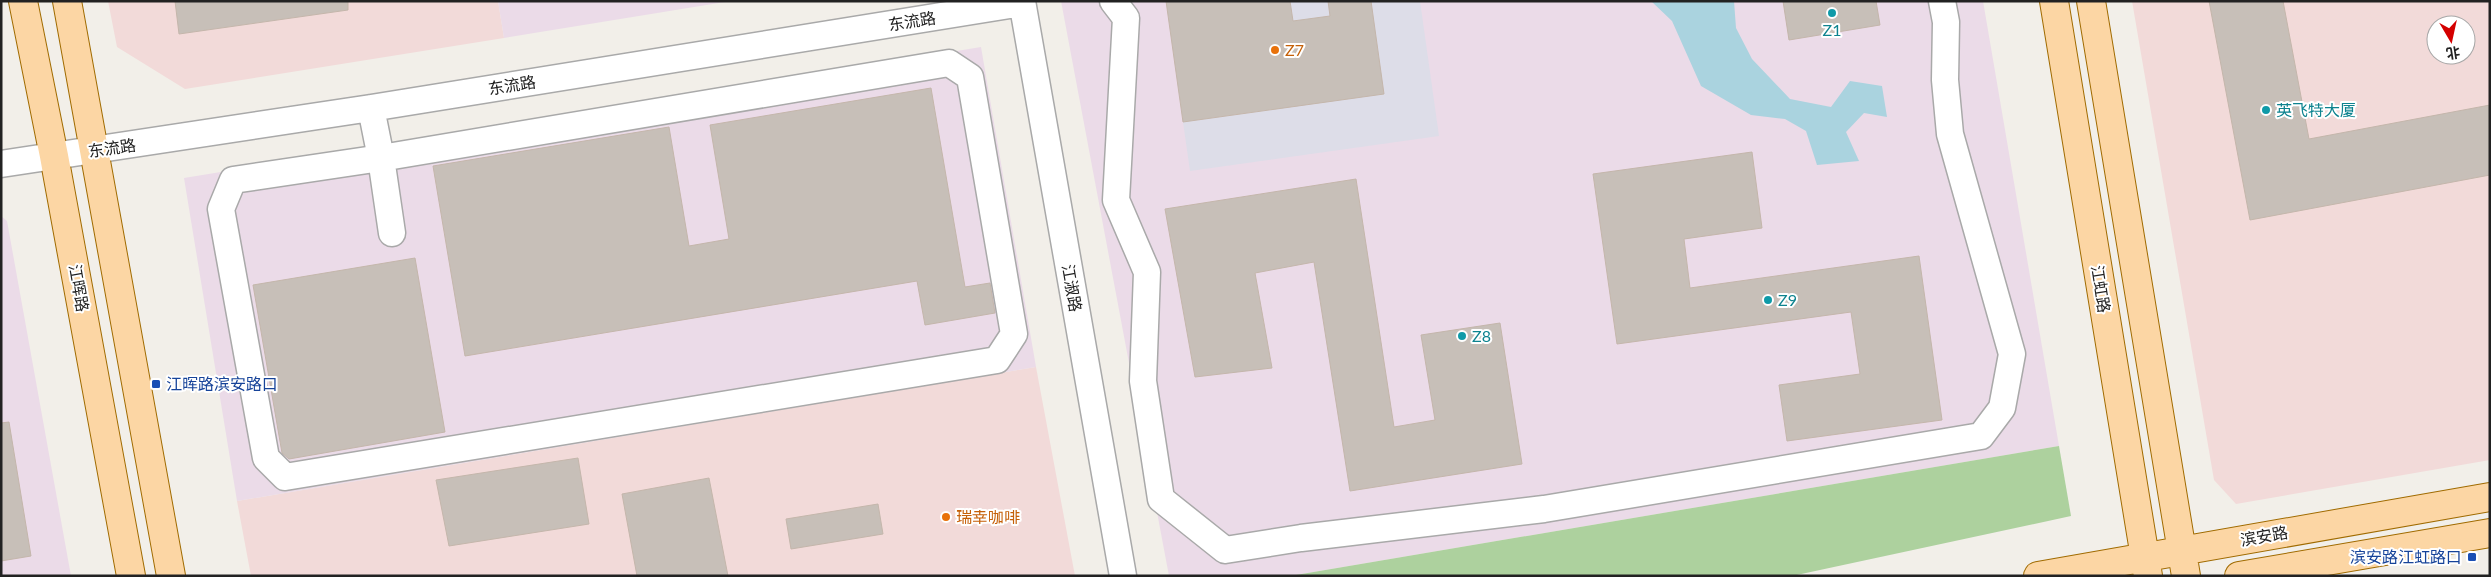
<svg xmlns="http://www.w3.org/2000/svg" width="2491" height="577" font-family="Lato,'Noto Sans SC',sans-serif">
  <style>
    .commercial { fill: #f2dad9; fill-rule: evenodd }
    .industrial { fill: #ebdbe8 }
    .forest { fill: #add19e }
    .plaza { fill: #dddde8 }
    .water { fill: #aad3df }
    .building { fill: #c7bfb8; stroke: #c4b6ab }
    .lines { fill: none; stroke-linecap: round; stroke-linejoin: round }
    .minor-casing { stroke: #a9a9a9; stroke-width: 29 }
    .major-casing { stroke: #a06b00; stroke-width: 30 }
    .minor { stroke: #fff; stroke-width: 26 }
    .major { stroke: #fcd6a4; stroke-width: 28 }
    .culture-dot { fill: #0f9aa8; stroke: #fff; stroke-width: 2 }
    .food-dot { fill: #e8710a; stroke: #fff; stroke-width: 2 }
    .transit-dot { fill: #1a4fb4; stroke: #fff; stroke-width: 2 }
    .labels { text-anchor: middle; stroke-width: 4; stroke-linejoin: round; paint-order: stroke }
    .street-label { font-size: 16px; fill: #222; stroke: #fff }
    .culture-label { font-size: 16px; fill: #0d838f; stroke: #fff; text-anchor: start }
    .food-label { font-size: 16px; fill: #c56008; stroke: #fff; text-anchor: start }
    .transit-label { font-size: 16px; fill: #164399; stroke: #fff; text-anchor: start }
  </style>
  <rect width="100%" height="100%" fill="#f2efe9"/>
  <path class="commercial" d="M108,1H498L504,38L185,89L117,47Z
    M2132,1H2490V460L2236,504L2214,480ZM2436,25H2466V55H2436Z
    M1036,367L1075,576H251L237,501Z"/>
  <path class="industrial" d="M498,1H731L504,38Z
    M1061,1H1983L2059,446L1290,576H1169Z
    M981,47L1036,367L237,501L184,178Z
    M1,216L7,221L71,576H1Z"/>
  <path class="forest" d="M2059,446L2071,516L1792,576H1290Z"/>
  <path class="plaza" d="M1290,1H1328L1330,16L1293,21Z
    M1371,1H1420L1439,136L1190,171L1183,122L1383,94Z"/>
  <path class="water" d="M1651,1H1734L1736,28L1752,59L1790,99L1831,107L1850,81L1882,86L1887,117L1864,113L1846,132L1859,161L1817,165L1806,131L1785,119L1751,115L1701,86L1672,21Z"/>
  <path class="building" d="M175,1H348V10L179,34Z
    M1166,1H1290L1293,21L1330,16L1328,1H1371L1384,94L1183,122Z
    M1783,1H1876L1880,25L1789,40Z
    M2209,1H2283L2309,139L2490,105V175L2250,220Z
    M931,88L965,287L990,283L995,313L925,325L917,281L465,356L433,166L669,127L689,246L729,239L710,125Z
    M1752,152L1762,228L1684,239L1690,288L1919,256L1942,420L1787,441L1779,385L1860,374L1851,312L1617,344L1593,174Z
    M1356,179L1394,427L1435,420L1421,335L1500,323L1522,464L1350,491L1314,262L1255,273L1272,368L1195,377L1165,209Z
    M415,258L445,432L289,459L282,453L253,285Z
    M9,422L31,556L1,561V423Z
    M578,458L589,524L449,546L436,480Z
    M709,478L728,576H637L622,494Z
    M878,504L883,534L791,549L786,519Z"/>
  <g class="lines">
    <defs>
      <path id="minor" d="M1022,1L1123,576
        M1113,1L1126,18L1116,200L1147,272L1143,381L1161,499L1225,550L1301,538L1544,509L1981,436L2002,408L2012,354L1950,134L1945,80L1946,22L1942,1
        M949,63L970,77L1014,334L997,360L285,477L266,458L221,209L233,180L381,158Z
        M371,108L381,158L392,233
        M1,164L371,108L1022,3"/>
      <path id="major" d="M23,1L54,156L131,576
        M67,1L171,576
        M2054,1L2148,576
        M2091,1L2186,576
        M2038,576L2490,497
        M2239,576L2490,533"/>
    </defs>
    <use href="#minor" class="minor-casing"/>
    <use href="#major" class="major-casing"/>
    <use href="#minor" class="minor"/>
    <use href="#major" class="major"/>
  </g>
  <g class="culture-dot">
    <circle cx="1832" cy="13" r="5"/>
    <circle cx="2266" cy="110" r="5"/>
    <circle cx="1768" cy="300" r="5"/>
    <circle cx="1462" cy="336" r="5"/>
  </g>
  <g class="food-dot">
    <circle cx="1275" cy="50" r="5"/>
    <circle cx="946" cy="517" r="5"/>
  </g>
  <g class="transit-dot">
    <rect x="151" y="379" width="10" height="10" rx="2.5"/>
    <rect x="2467" y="552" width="10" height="10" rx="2.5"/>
  </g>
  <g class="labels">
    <g class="street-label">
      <text transform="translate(912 21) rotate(-9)" y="6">东流路</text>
      <text transform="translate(512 85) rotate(-9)" y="6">东流路</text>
      <text transform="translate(112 148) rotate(-8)" y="6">东流路</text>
      <text transform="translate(79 288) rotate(80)" y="6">江晖路</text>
      <text transform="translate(1072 288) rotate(80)" y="6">江淑路</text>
      <text transform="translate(2101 289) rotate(81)" y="6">江虹路</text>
      <text transform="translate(2264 536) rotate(-10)" y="6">滨安路</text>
    </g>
    <g class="culture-label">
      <text x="1832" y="36" text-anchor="middle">Z1</text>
      <text x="2276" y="116">英飞特大厦</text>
      <text x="1778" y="306">Z9</text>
      <text x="1472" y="342">Z8</text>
    </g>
    <g class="food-label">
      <text x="1285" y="56">Z7</text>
      <text x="956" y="523">瑞幸咖啡</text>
    </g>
    <g class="transit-label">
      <text x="166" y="390">江晖路滨安路口</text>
      <text x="2462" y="563" text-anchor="end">滨安路江虹路口</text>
    </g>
  </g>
  <rect width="2491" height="577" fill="none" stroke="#222222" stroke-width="5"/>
  <g transform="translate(2451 40) rotate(171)"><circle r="24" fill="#ffffff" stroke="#a7a7a7"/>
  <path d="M0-4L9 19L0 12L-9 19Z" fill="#d40000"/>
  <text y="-8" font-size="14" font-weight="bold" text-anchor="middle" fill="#222222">北</text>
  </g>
</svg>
